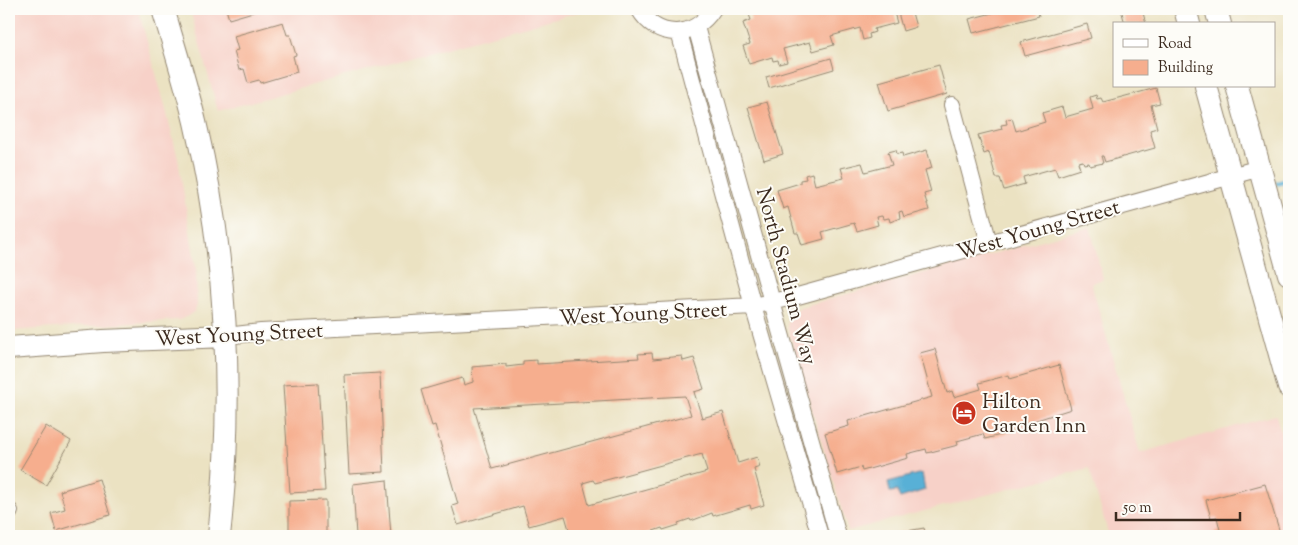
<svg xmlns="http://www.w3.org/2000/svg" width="1298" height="545" font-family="'Sorts Mill Goudy',serif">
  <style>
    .built { fill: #f7d1c8 }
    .water { fill: #59b0d6; stroke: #4a6d7a }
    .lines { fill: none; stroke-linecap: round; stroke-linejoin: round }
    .stream { stroke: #59b0d6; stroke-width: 5 }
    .building { fill: #f6ae8e; fill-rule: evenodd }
    .street-casing { stroke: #938670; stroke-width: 18 }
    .secondary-casing { stroke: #938670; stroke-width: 24 }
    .street { stroke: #fff; stroke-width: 16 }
    .secondary { stroke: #fff; stroke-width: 22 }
    .labels { text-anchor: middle; stroke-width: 4; stroke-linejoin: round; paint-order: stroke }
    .street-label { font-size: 21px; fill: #3b2a1e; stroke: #fdfcf7 }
    .poi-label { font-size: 21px; fill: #3b2a1e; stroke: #fdfcf7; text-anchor: start }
  </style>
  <rect width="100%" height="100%" fill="#fdfcf7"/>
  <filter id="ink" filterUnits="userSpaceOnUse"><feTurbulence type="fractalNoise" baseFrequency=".02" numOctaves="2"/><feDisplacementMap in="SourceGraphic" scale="10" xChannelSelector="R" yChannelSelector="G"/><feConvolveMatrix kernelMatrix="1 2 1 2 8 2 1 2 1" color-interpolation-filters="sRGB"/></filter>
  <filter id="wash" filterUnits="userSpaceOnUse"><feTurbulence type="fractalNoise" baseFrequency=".0096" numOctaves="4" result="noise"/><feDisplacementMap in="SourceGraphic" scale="20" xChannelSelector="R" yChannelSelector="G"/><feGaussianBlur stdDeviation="1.12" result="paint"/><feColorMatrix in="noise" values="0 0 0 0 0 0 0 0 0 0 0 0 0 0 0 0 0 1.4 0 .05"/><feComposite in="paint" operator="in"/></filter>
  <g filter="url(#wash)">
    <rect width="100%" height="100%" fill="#ebe2c2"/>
    <path class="built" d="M9,9H138L165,106L178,159L196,268L197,305L195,311L186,317L179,320L9,331Z
      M190,9H589L218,111Z
      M1090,227L1103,279L1091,283L1140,453L1276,415L1289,463V536H1109L1089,468L848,531L787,326L788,319L794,311L801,307Z"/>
    <path class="water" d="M922,473L925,490L900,498L897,491L890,492L888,482Z"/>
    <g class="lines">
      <path class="stream" d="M1278,183L1287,180"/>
    </g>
    <g id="blocks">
      <path class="building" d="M226,9H263L229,19Z
        M747,9H893L897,23L874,29L875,32L869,34L870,38L863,40L860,28L831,36L834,45L813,51L810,42L783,49L787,62L779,64L778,60L773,61L772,57L749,64L743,46L750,44L743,23L751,20Z
        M897,9H911L916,27L903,31Z
        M1008,9H1037L1039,16L973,33L969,19Z
        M1121,9H1142L1146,24H1125Z
        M283,22L287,35H290L296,55L293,56L297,72L260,83L259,80L248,83L244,69L239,70L234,51L238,50L234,36Z
        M1087,24L1091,38L1025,56L1021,42Z
        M831,58L834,69L769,88L766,77Z
        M939,65L947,94L888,111L879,82Z
        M1156,88L1160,103L1151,105L1157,128L1150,130L1155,148L1105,162L1103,156H1101L1103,163L1090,166L1089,163L1084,164L1083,161L1078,162L1080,169L1058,176L1055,168L1023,177L1025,184L1004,190L1000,178H996L989,152L984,154L978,135L1002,129L1001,125L1007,124L1006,120L1012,118L1016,131L1045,122L1042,113L1062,107L1065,117L1093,109L1090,97L1096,95L1097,99L1101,98L1103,102Z
        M767,102L783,154L764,160L748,107Z
        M896,150L897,154L902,153L903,157L927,150L932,168L925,170L931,192L924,194L929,210L904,217L902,211L899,212L900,218L890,222L889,218L883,219L882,216L876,217L878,225L857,231L854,223L822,232L824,239L802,245L798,233H795L788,207L783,209L777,190L800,183V180L806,179L805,175L812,173L815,185L844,178L841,168L862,163L865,172L892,165L888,152Z
        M935,349L947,393L952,391L954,397L981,389L979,383L1009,375L1010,379L1059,365L1071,409L1015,427L1016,431L985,439L983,434L957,441L958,445L927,453L926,449L907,454L908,458L862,471L861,467L837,474L825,433L849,426L848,421L932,397L920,353Z
        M652,353L653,359L682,356L683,361L694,358L704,389L694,392L702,418L723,412L738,463L757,457L760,467L754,469L764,505L751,509L750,505L713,516L712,513L691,521L690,519L678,523L679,525L663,530L662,528L639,536H571L565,516L529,526L523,506L458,525L452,506L458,504L435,425L432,426L421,390L462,378L464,385L473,382L472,367L506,364V367L523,365V361L537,360V364L639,358L638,354ZM685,396L691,415L492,469L474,408ZM702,454L707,472L589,505L583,483L593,480L595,483Z
        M380,373L384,472L349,474L344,375Z
        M318,383L325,491L290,493L283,385Z
        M46,426L71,441L46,485L20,470Z
        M99,479L110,515L56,531L51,513L65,509L60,491Z
        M387,480L391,536H356L353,484Z
        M1265,484L1281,536H1216L1214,532L1220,530L1217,517L1211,518L1206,500Z
        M326,500V536H289V501Z
        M924,528L926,536H885V535Z"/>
    </g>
  </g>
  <g filter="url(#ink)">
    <use href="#blocks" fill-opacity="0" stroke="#938670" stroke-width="1"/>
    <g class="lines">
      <defs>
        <path id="street" d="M639,9C657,40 694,39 713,9
          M696,27L772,302L838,536
          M679,32L753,306L820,536
          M952,105L989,243
          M226,336L261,332L753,306L794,297L1260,168
          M9,513L10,511"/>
        <path id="secondary" d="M163,9C174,46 186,84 195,122C227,257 234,398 219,536
          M1185,9L1189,24
          M1216,9L1220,24
          M1206,86L1289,387
          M1237,86L1289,274
          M9,348L103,341L226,336"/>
      </defs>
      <use href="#street" class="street-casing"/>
      <use href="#secondary" class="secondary-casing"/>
      <use href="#street" class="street"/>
      <use href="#secondary" class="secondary"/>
    </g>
  </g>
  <defs>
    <symbol id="hotel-disc" viewBox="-11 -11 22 22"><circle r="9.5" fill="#c8321e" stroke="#fdfcf7"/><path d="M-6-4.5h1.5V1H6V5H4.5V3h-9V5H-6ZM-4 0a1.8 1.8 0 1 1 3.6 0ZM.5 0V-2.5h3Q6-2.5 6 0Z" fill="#fff"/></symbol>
  </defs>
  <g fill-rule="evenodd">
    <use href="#hotel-disc" x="950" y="399" width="28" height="28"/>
  </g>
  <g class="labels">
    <g class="street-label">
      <text transform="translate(1038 229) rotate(-16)" y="7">West Young Street</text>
      <text transform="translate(787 276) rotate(75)" y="7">North Stadium Way</text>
      <text transform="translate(643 313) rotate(-3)" y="7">West Young Street</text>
      <text transform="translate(239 334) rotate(-3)" y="7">West Young Street</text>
    </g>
    <g class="poi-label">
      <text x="982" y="408">Hilton<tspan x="982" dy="24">Garden Inn</tspan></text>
    </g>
  </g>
  <rect width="1298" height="545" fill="none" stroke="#fdfcf7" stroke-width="30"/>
  <rect x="1113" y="22" width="162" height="65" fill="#fdfcf7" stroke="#afa8a0"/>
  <rect x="1123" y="39" width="25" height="8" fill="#ffffff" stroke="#afa8a0"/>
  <text x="1158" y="48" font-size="15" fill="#3b2a1e">Road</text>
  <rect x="1123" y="60" width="25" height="15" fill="#f6ae8e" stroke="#afa8a0"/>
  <text x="1158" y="72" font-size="15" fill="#3b2a1e">Building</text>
  <path d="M1116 512v8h124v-8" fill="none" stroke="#3b2a1e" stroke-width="2.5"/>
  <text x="1123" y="512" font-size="15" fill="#3b2a1e" stroke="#fdfcf7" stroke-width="4" paint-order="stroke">50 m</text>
</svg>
